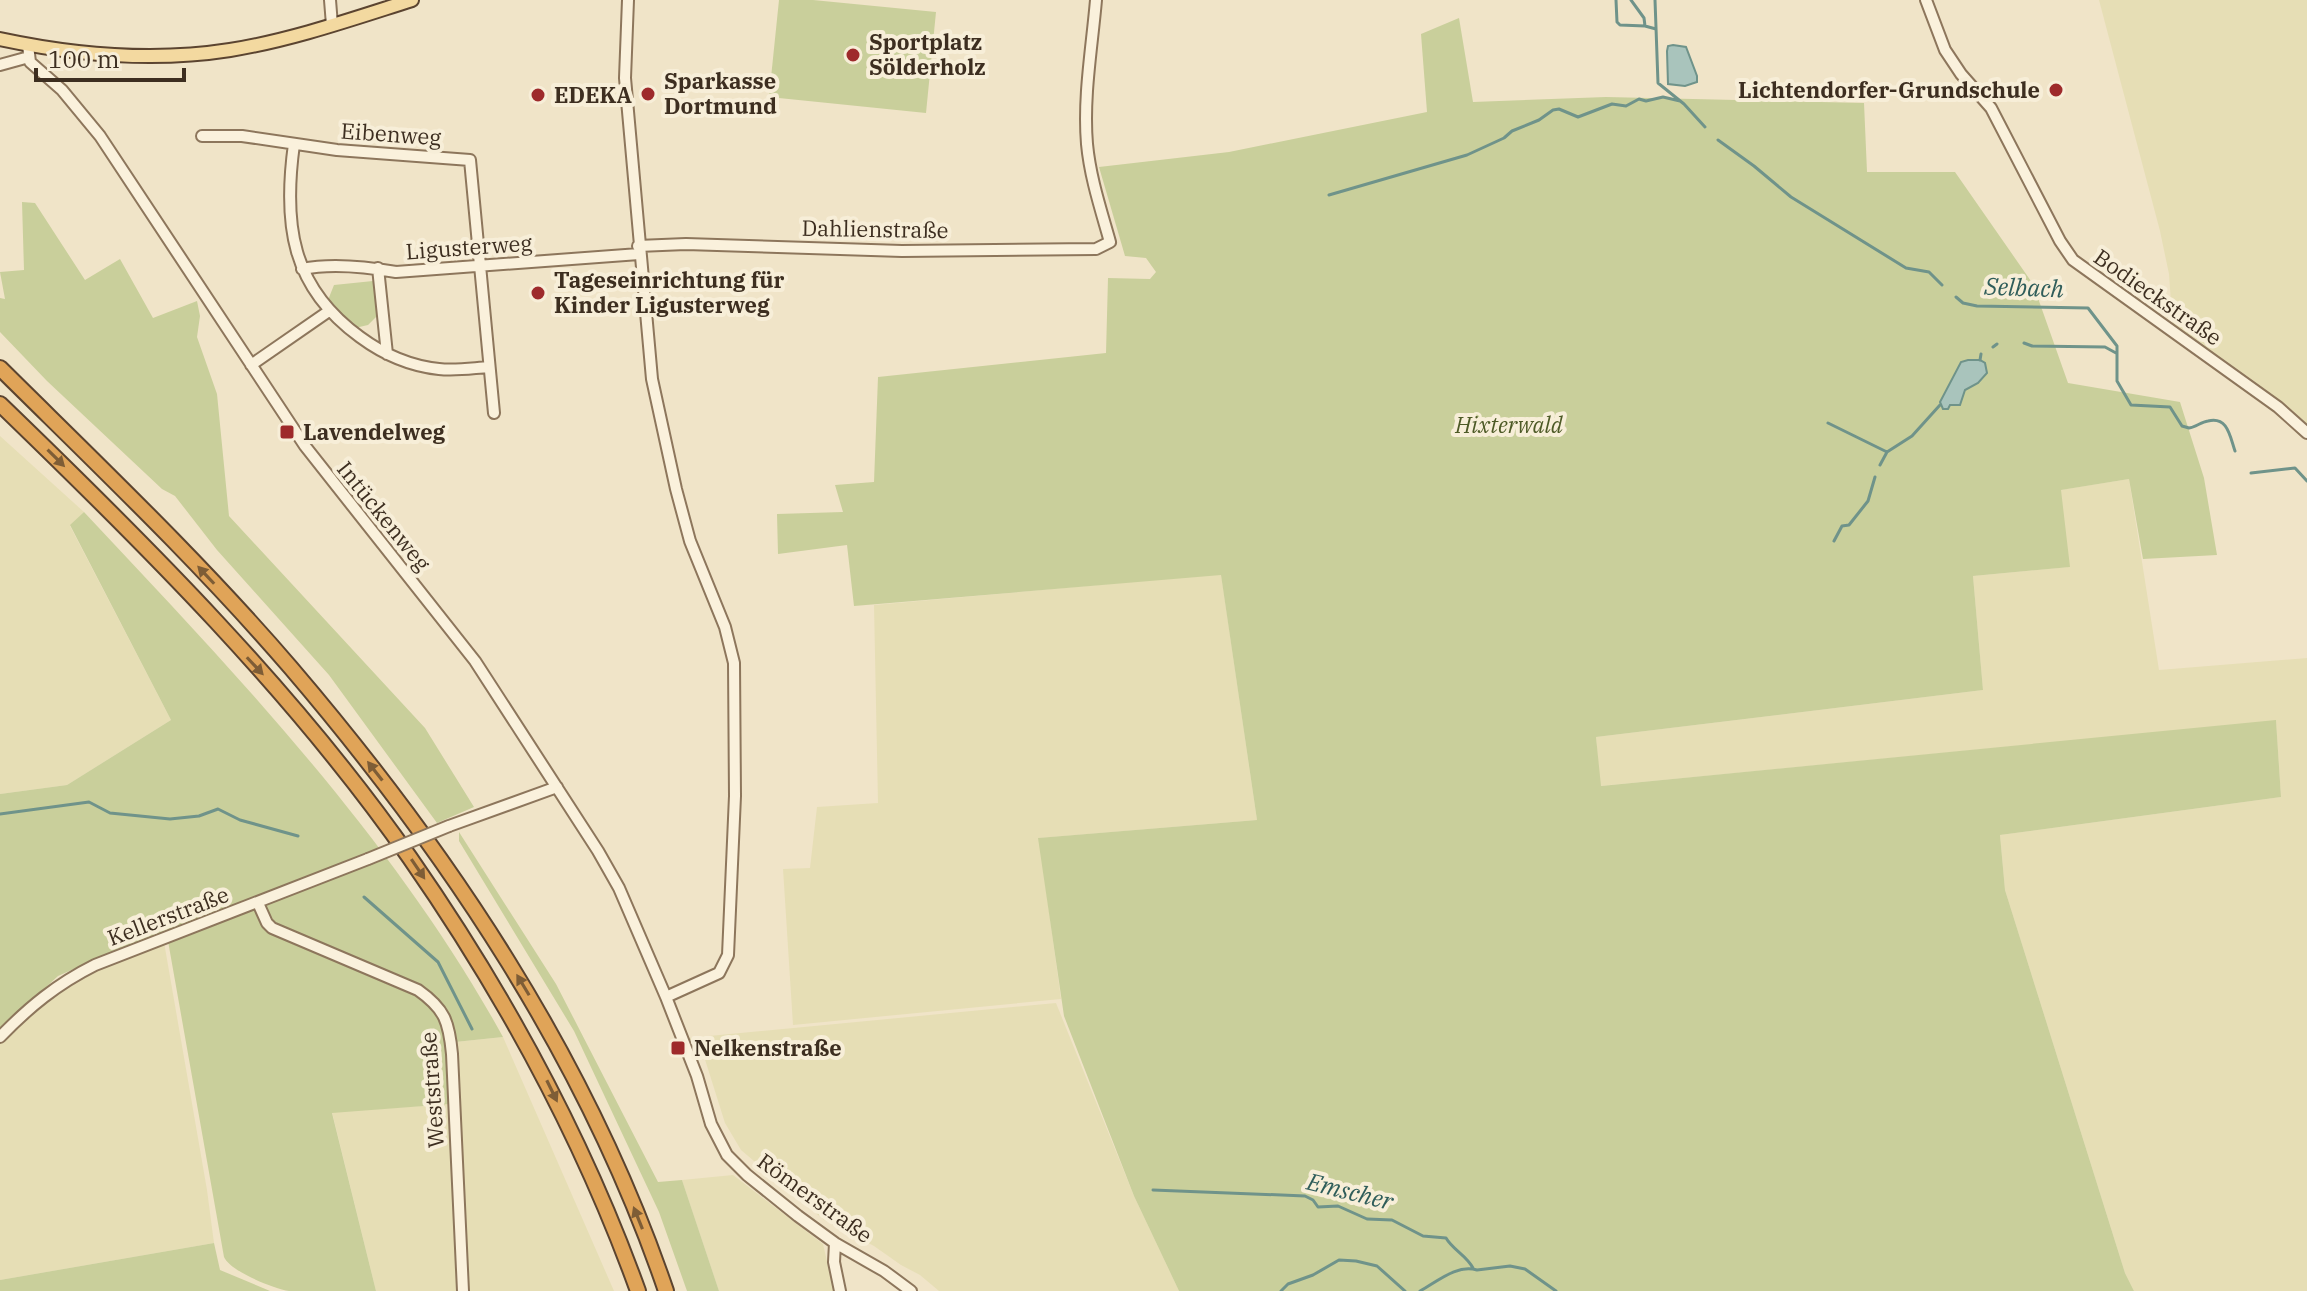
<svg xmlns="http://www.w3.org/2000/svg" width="2307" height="1291" font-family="'IBM Plex Serif',serif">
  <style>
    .farmland { fill: #e6deb5 }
    .green { fill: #c9cf9b }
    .water { fill: #a9c4bc; stroke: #6f938a; stroke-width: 2 }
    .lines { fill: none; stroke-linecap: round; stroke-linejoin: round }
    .stream { stroke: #6f938a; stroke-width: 3 }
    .minor-casing { stroke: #8d765c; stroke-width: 14 }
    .major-casing { stroke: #5b4430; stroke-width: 16 }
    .highway-casing { stroke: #5b4430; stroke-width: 18 }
    .minor { stroke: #faf1dc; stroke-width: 10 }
    .major { stroke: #f3d9a0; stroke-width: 12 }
    .highway { stroke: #e0a458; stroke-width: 14 }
    .minor-bridge-casing { stroke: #8d765c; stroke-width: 14; stroke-linecap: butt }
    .minor-bridge { stroke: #faf1dc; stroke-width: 10 }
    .oneway { fill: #7e5d36 }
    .poi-dot { fill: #9e2a2b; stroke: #f7eed8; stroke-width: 3 }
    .labels { text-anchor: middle; stroke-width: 8; stroke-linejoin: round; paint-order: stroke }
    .poi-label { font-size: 22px; font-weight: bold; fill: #3d2e20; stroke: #f7eed8; text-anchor: start }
    .street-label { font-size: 22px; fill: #3d2e20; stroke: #f7eed8 }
    .park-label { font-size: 22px; font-style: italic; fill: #4d5a26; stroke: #f7eed8 }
    .water-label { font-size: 24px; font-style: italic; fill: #2f5d5a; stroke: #f7eed8 }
  </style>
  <rect width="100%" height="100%" fill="#f0e4c8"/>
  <path class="farmland" d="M2099,0H2307V433L2173,331L2169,274L2160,231Z
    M0,436L84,512L70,526L171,720L67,785L0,794Z
    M2129,479L2159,670L2307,658V1291H2134L2125,1273L2005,890L2000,835L2281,797L2276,721L1600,786L1596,737L1983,690L1973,576L2069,567L2060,490Z
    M1221,574L1257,820L1039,838L1061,999L793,1025L783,869L810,868L817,807L878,803L874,605Z
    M164,942L207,1190L214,1243L0,1280V1040L67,981Z
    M1056,1003L1134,1196L1179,1291H939L920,1275L901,1265L874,1246L824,1220L741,1150L725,1123L702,1050L688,1038Z
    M503,1037L614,1291H469L455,1042Z
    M450,1104L460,1291H376L332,1112Z
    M733,1175L823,1244L834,1291H719L682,1180Z"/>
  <path class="green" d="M779,0H813L936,12L926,113L769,97Z
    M1459,18L1473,102L1606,97L1864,103L1867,172H1955L2033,284L2068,383L2180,402L2204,478L2217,555L2143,559L2129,479L2061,490L2070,567L1973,576L1983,690L1596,737L1601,786L2276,720L2281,797L2000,835L2005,890L2125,1273L2134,1291H1179L1134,1196L1064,1016L1038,838L1257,820L1221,575L854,606L847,545L778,554L777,514L843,512L835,485L874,482L878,377L1106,353L1108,278L1150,279L1156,272L1146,258L1125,256L1099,167L1229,152L1427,112L1421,34Z
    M22,202L35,203L85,280L120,259L153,318L197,301L200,316L197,337L217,394L229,516L425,728L474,807L437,823L329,675L217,550L175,496L162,489L47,381L0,332V298L5,299L0,272L24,270Z
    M373,281L377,316L368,325L355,328L328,300L334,285Z
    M84,512C237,675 394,839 503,1037L455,1042L419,986L353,956L274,927L259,899L94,960L58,976L0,1030V794L67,785L171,720L70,525Z
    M459,832L556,984L658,1182L682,1180L719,1291H687L659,1212L574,1031L459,841Z
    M257,906L266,929L416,993C456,1025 447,1057 450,1104L332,1113L376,1291C349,1291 315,1291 289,1291C272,1288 230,1271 224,1257L168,941Z
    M214,1243L220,1270L270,1291H0V1280Z"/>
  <path class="water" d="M1673,45L1686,47L1697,76V82L1685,86L1668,84L1667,51L1668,46Z
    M1968,360H1980L1985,363L1987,373L1978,383L1965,390L1960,405H1950L1948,409H1943L1940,402L1961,362Z"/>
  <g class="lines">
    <path class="stream" d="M1616,0L1617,22L1620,25L1645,26
      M1631,0L1644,18L1645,26L1656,29
      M1655,0L1658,83L1684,104L1705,127
      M1718,140L1754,166L1791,197L1906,268L1929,272L1942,285
      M1329,195L1467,155L1504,138L1512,131L1539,120L1553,110L1559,109L1578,117L1612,104L1626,106L1639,99L1646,101L1663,97L1680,101
      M1956,297L1963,303L1977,306L2088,308L2117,346V381L2131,405L2170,407L2182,426L2189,428C2196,427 2201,422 2208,421C2228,416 2230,437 2235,451
      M2024,343L2032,346L2105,347L2116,353
      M1993,347L1997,344
      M1980,360L1981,354
      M1828,423L1887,452
      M1880,465L1887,452L1912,436L1940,405
      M2251,473L2295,468L2307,481
      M1834,541L1842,526L1849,525L1868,501L1875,477
      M0,814L89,802L110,813L170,819L199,816L218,809L240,820L298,836
      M364,897L438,962L472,1029
      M1153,1190L1305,1196L1313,1200L1318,1207L1338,1206L1367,1219L1392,1220L1423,1236L1446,1238C1453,1250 1466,1255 1473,1268
      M1281,1291L1288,1284L1313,1275L1339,1260L1356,1261L1377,1266L1405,1291
      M1420,1291C1438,1281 1457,1264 1477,1270L1510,1266L1525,1269L1556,1291"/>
    <defs>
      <path id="minor" d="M330,0L332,25
        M628,0L625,78L652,379L676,489L690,541L725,627L734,663L735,796L728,955L719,973L666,997
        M1926,0L1945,50L1961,74L1991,108L2060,241L2073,260L2278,407L2307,433
        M28,45L30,62L62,90L100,136L305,446L475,661L598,851L619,888L666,997L697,1076L711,1124L727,1155L747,1175L798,1216L835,1243L884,1271L911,1291
        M0,65L29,57
        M202,136H242L337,150L470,160L494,413
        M294,144C283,224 291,287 360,337C383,354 410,366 439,369C456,371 473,368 489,367
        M638,246L686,244L902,251L1096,249L1110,242C1101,210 1090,177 1087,144C1083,97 1092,47 1096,0
        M378,268L387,354
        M302,269C331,263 368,267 396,272L639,254
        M251,365L329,311
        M449,826L557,787
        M258,903L267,923L272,928L418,990C445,1009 449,1022 452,1054L463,1291
        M0,1037C29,1007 57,984 95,965L368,859
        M835,1243L834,1262L840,1291"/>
      <path id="major" d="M0,39C75,55 154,62 230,50C292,40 352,19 412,0"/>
      <path id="highway" d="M0,368C99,466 200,562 291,668C449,853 587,1059 666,1291
        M0,404C144,543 295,693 410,858C504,993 582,1136 638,1291"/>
    </defs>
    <use href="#minor" class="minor-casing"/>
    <use href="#major" class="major-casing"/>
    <use href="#highway" class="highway-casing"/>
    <use href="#minor" class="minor"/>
    <use href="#major" class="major"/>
    <use href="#highway" class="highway"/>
    <defs>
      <path id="minor-bridge" d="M368,859L449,826"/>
    </defs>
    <use href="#minor-bridge" class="minor-bridge-casing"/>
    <use href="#minor-bridge" class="minor-bridge"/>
  </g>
  <defs><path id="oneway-solid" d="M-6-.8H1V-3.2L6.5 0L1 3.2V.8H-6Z" transform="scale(2)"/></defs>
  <g class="oneway">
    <use href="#oneway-solid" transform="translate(56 458) rotate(45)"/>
    <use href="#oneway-solid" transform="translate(206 575) rotate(-133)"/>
    <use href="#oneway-solid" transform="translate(255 666) rotate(47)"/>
    <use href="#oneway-solid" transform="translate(375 771) rotate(-128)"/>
    <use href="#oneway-solid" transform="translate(418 869) rotate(56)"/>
    <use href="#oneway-solid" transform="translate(523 985) rotate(-121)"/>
    <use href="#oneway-solid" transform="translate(552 1091) rotate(64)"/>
    <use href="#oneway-solid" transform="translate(638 1218) rotate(-112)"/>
  </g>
  <g class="poi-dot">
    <circle cx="853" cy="55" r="8"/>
    <circle cx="2056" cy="90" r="8"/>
    <circle cx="648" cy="94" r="8"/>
    <circle cx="538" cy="95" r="8"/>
    <circle cx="538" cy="293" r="8"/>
    <rect x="279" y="424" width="16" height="16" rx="4"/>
    <rect x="670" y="1040" width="16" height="16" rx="4"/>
  </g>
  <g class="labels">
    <g class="poi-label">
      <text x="869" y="50">Sportplatz<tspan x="869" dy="25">Sölderholz</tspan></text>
      <text x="664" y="89">Sparkasse<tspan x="664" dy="25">Dortmund</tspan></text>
      <text x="2040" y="98" text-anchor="end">Lichtendorfer-Grundschule</text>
      <text x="554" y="103">EDEKA</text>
      <text x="554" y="288">Tageseinrichtung für<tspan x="554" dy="25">Kinder Ligusterweg</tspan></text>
      <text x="303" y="440">Lavendelweg</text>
      <text x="694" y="1056">Nelkenstraße</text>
    </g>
    <g class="street-label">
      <text transform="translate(391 134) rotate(4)" y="8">Eibenweg</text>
      <text transform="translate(875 229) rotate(1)" y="8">Dahlienstraße</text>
      <text transform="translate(469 247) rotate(-4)" y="8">Ligusterweg</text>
      <text transform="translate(2158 297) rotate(35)" y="8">Bodieckstraße</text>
      <text transform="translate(384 516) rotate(51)" y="8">Intückenweg</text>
      <text transform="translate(168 916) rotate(-21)" y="8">Kellerstraße</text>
      <text transform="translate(432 1090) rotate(-94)" y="8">Weststraße</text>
      <text transform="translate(815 1198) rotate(36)" y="8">Römerstraße</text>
    </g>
    <g class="park-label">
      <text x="1509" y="433">Hixterwald</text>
    </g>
    <g class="water-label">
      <text transform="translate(2024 288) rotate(2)" y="8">Selbach</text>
      <text transform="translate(1350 1192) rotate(14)" y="8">Emscher</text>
    </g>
  </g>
  <path d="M36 68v12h148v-12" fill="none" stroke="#3d2e20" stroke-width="4"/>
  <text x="48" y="68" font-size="24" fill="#3d2e20" stroke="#f7eed8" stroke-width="6" paint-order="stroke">100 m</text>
</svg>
